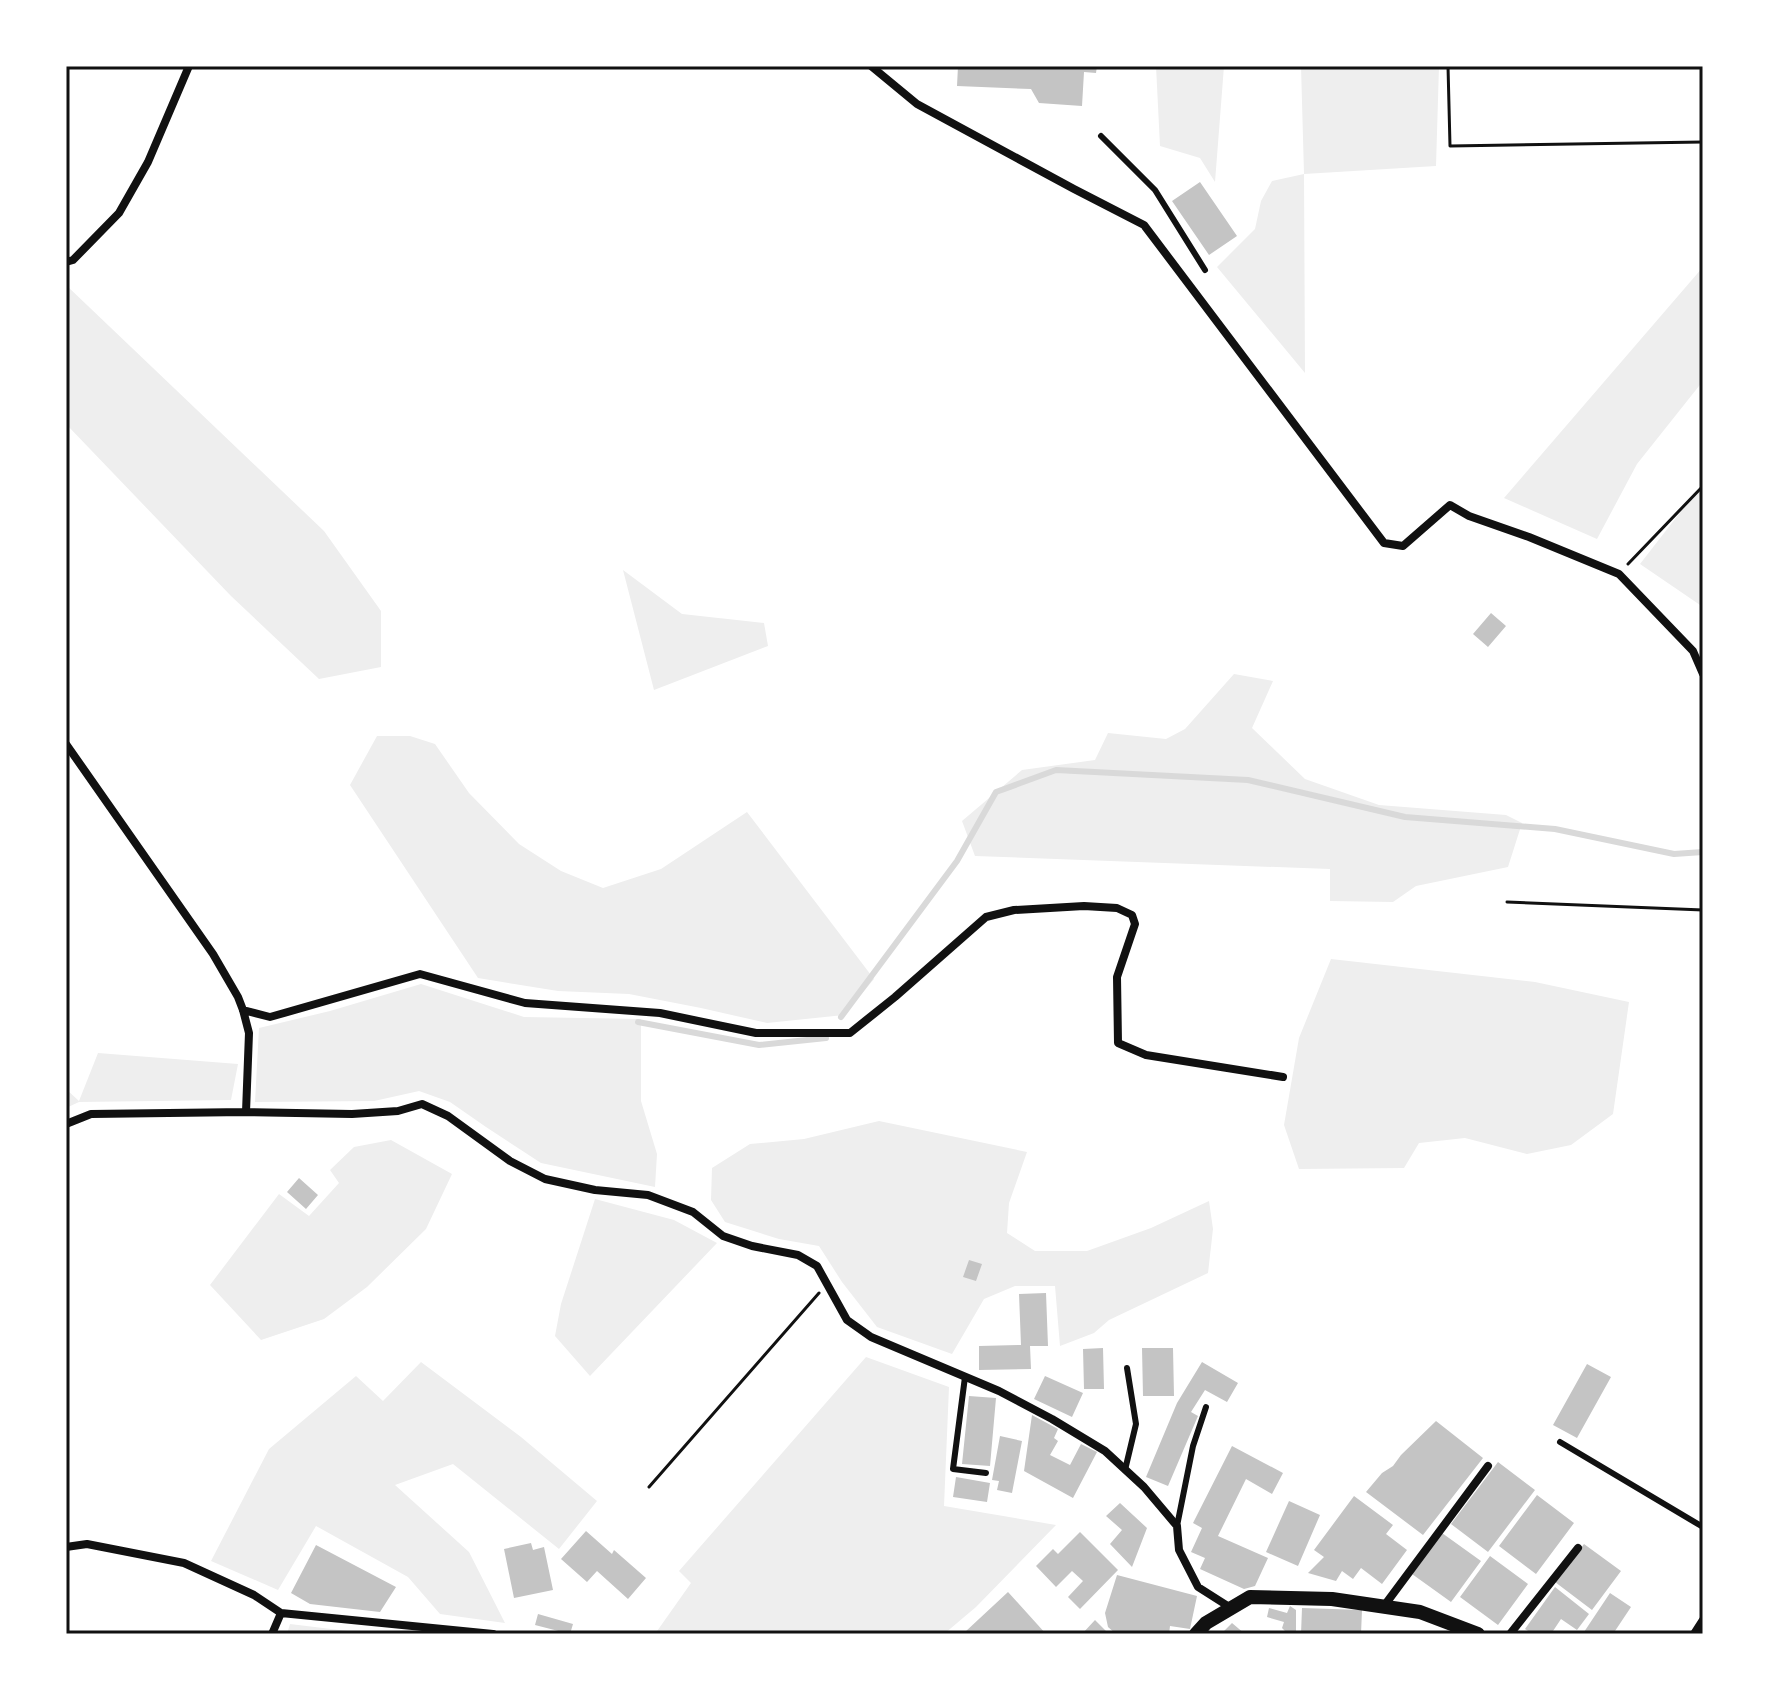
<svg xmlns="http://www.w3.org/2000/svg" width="1769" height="1700" font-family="Mulish,sans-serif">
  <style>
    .green { fill: #eee }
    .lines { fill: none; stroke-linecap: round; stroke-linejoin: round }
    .stream { stroke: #d9d9d9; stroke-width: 6 }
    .building { fill: #c4c4c4 }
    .path { stroke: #111; stroke-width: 3 }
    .service { stroke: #111; stroke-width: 6 }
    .minor { stroke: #111; stroke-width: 8 }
    .tertiary { stroke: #111; stroke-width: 14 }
    .neatline { fill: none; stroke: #111; stroke-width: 3 }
  </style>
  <rect width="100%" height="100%" fill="#fff"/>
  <path class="green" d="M1156,66H1224L1215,182L1200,158L1160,146Z
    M1301,66H1439L1436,166L1304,174L1305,373L1217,267L1255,229L1261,201L1272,181L1304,174Z
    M1703,267V381L1637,464L1597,539L1504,498Z
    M66,285L324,531L381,611V667L319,679L231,596L66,424Z
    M1703,483V607L1640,564Z
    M623,570L682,614L764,623L768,646L654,690Z
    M1234,674L1273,681L1252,728L1305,779L1379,805L1506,815L1522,823L1508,867L1416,886L1393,902L1330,901V869L975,856L962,821L1022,770L1095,760L1108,733L1166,739L1185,729Z
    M377,736H410L435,744L469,793L519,844L561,871L603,888L661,869L747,812L874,979L844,1015L767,1023L701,1008L629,994L558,991L478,978L350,785Z
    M1331,959L1535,982L1629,1002L1613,1114L1571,1145L1527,1154L1465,1138L1419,1143L1404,1168L1299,1169L1284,1125L1299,1038Z
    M421,984L524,1017L641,1019V1101L657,1154L655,1187L541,1163L486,1127L450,1102L419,1091L374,1101L255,1102L259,1028L330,1011Z
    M98,1053L238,1064L231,1100L79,1102L66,1108V1089L79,1101Z
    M879,1121L1027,1152L1009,1203L1007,1233L1035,1251H1087L1151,1228L1209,1201L1213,1229L1208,1273L1109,1320L1094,1333L1060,1346L1055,1286H1015L984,1299L952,1354L877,1327L842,1282L819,1246L779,1239L725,1222L711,1200L712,1168L750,1144L804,1139Z
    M391,1140L452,1174L426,1229L367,1287L324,1319L261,1340L210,1285L279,1194L309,1216L339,1183L330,1170L354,1147Z
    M595,1199L674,1220L717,1243L590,1376L555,1336L561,1304Z
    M866,1357L949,1387L944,1506L1056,1525L976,1607L944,1634H655L691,1583L679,1571Z
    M421,1362L521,1437L597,1501L559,1549L453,1464L395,1485L469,1552L505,1623L440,1614L408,1577L316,1526L278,1590L211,1561L269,1449L356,1376L383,1401Z
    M290,1624L372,1634H287Z"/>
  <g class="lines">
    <path class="stream" d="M841,1017L957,861L996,792L1056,770L1248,780L1405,817L1555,829L1674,854L1703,852
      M638,1022L759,1045L826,1038"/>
  </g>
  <path class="building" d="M958,66H1097L1096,73L1084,72L1082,106L1039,103L1031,89L957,86Z
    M1200,182L1237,236L1209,255L1172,201Z
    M1491,613L1506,626L1488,647L1473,634Z
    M299,1178L318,1195L306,1209L287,1192Z
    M969,1260L982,1264L976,1281L963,1277Z
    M1046,1293L1048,1346H1030L1031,1369L979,1370V1346L1021,1345L1019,1294Z
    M1103,1348L1104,1389H1084L1083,1349Z
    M1142,1348H1173L1174,1396H1143Z
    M1202,1362L1238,1383L1227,1402L1205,1390L1191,1412L1198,1416L1168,1486L1146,1477L1177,1403Z
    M1587,1364L1611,1377L1577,1438L1553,1425Z
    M1045,1376L1083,1393L1072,1417L1034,1399Z
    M969,1396L996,1398L990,1466L962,1464Z
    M1032,1415L1058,1429L1054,1438L1058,1441L1050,1455L1070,1465L1081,1444L1097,1452L1073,1498L1024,1471Z
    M1436,1421L1483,1458L1423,1535L1366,1492L1382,1473L1393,1466L1401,1455Z
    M1000,1436L1022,1441L1012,1493L997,1490L999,1481L992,1480Z
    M1232,1446L1283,1473L1272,1494L1246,1479L1218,1536L1268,1558L1255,1586L1244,1589L1200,1569L1205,1558L1191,1552L1202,1528L1193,1523Z
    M1498,1462L1535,1490L1488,1552L1451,1524Z
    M956,1477L990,1483L987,1502L953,1497Z
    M1537,1495L1574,1523L1536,1574L1499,1546Z
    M1354,1496L1393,1525L1386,1534L1407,1550L1382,1584L1361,1568L1353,1579L1342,1571L1336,1581L1308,1573L1324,1557L1314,1550Z
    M1289,1501L1320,1515L1298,1566L1266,1552Z
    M1120,1503L1147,1528L1132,1567L1110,1544L1122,1530L1106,1516Z
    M586,1531L612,1554L614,1550L646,1578L628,1599L597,1571L587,1582L561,1559Z
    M1080,1532L1118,1570L1080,1609L1068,1597L1083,1581L1072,1571L1056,1587L1036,1566L1053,1549L1058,1554Z
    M1442,1533L1481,1561L1451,1602L1412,1574Z
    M531,1543L533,1550L544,1547L553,1590L514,1598L504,1549Z
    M1584,1544L1621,1571L1592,1610L1555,1582Z
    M316,1545L396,1587L380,1612L310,1604L291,1593Z
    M1490,1556L1528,1584L1498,1625L1460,1597Z
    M1117,1575L1197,1596L1190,1629L1170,1626L1169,1634H1116L1108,1627L1105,1613Z
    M1555,1587L1589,1614L1577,1630L1561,1619L1551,1634H1533L1525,1629Z
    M1008,1592L1046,1634H967L965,1632Z
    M1610,1593L1631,1607L1613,1634H1587L1584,1632Z
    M1290,1606L1296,1610V1634H1288L1282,1628L1284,1622L1267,1617L1269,1608L1287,1613Z
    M1302,1608L1362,1610L1361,1634H1301Z
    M538,1614L573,1624L570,1634L535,1625Z
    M1095,1620L1109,1634H1082Z
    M1232,1623L1245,1634H1221Z"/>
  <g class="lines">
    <path class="path" d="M1448,66L1450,146L1703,142
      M1628,564L1703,486
      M1507,902L1703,910
      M649,1487L819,1293"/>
    <path class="service" d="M1101,136L1155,190L1205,270
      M965,1377L953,1469L986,1473
      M1560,1442L1703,1527
      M1125,1470L1136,1424L1127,1368
      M1177,1526L1193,1446L1206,1407"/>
    <path class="minor" d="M871,66L917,104L1074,189L1144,225L1384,543L1403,546L1450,505L1469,516L1529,537L1619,574L1693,651L1703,674
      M66,262L73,260L119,213L148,162L189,66
      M66,744L213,954L238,997L243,1010L249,1033L246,1112
      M243,1010L270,1017L420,974L525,1003L660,1013L756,1033H850L895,997L986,917L1014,910L1084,906L1117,908L1132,915L1135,924L1117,977L1118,1043L1146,1055L1283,1077
      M66,1124L91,1114L246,1112L352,1114L398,1111L422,1104L448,1116L510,1161L545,1179L595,1190L648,1195L693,1212L723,1236L752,1246L798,1255L817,1266L847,1320L871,1337L999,1391L1052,1419L1105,1451L1144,1487L1177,1526L1179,1550L1198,1587L1231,1608
      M66,1547L87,1544L184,1563L254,1595L281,1613L493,1634
      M1384,1606L1488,1466
      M272,1634L281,1613
      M1510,1634L1578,1548
      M1694,1634L1703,1620"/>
    <path class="tertiary" d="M1196,1634L1206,1623L1250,1597L1332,1599L1420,1612L1478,1634"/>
  </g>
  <rect width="1769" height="1700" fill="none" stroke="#ffffff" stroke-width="136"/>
  <rect x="68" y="68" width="1633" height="1564" class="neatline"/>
</svg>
